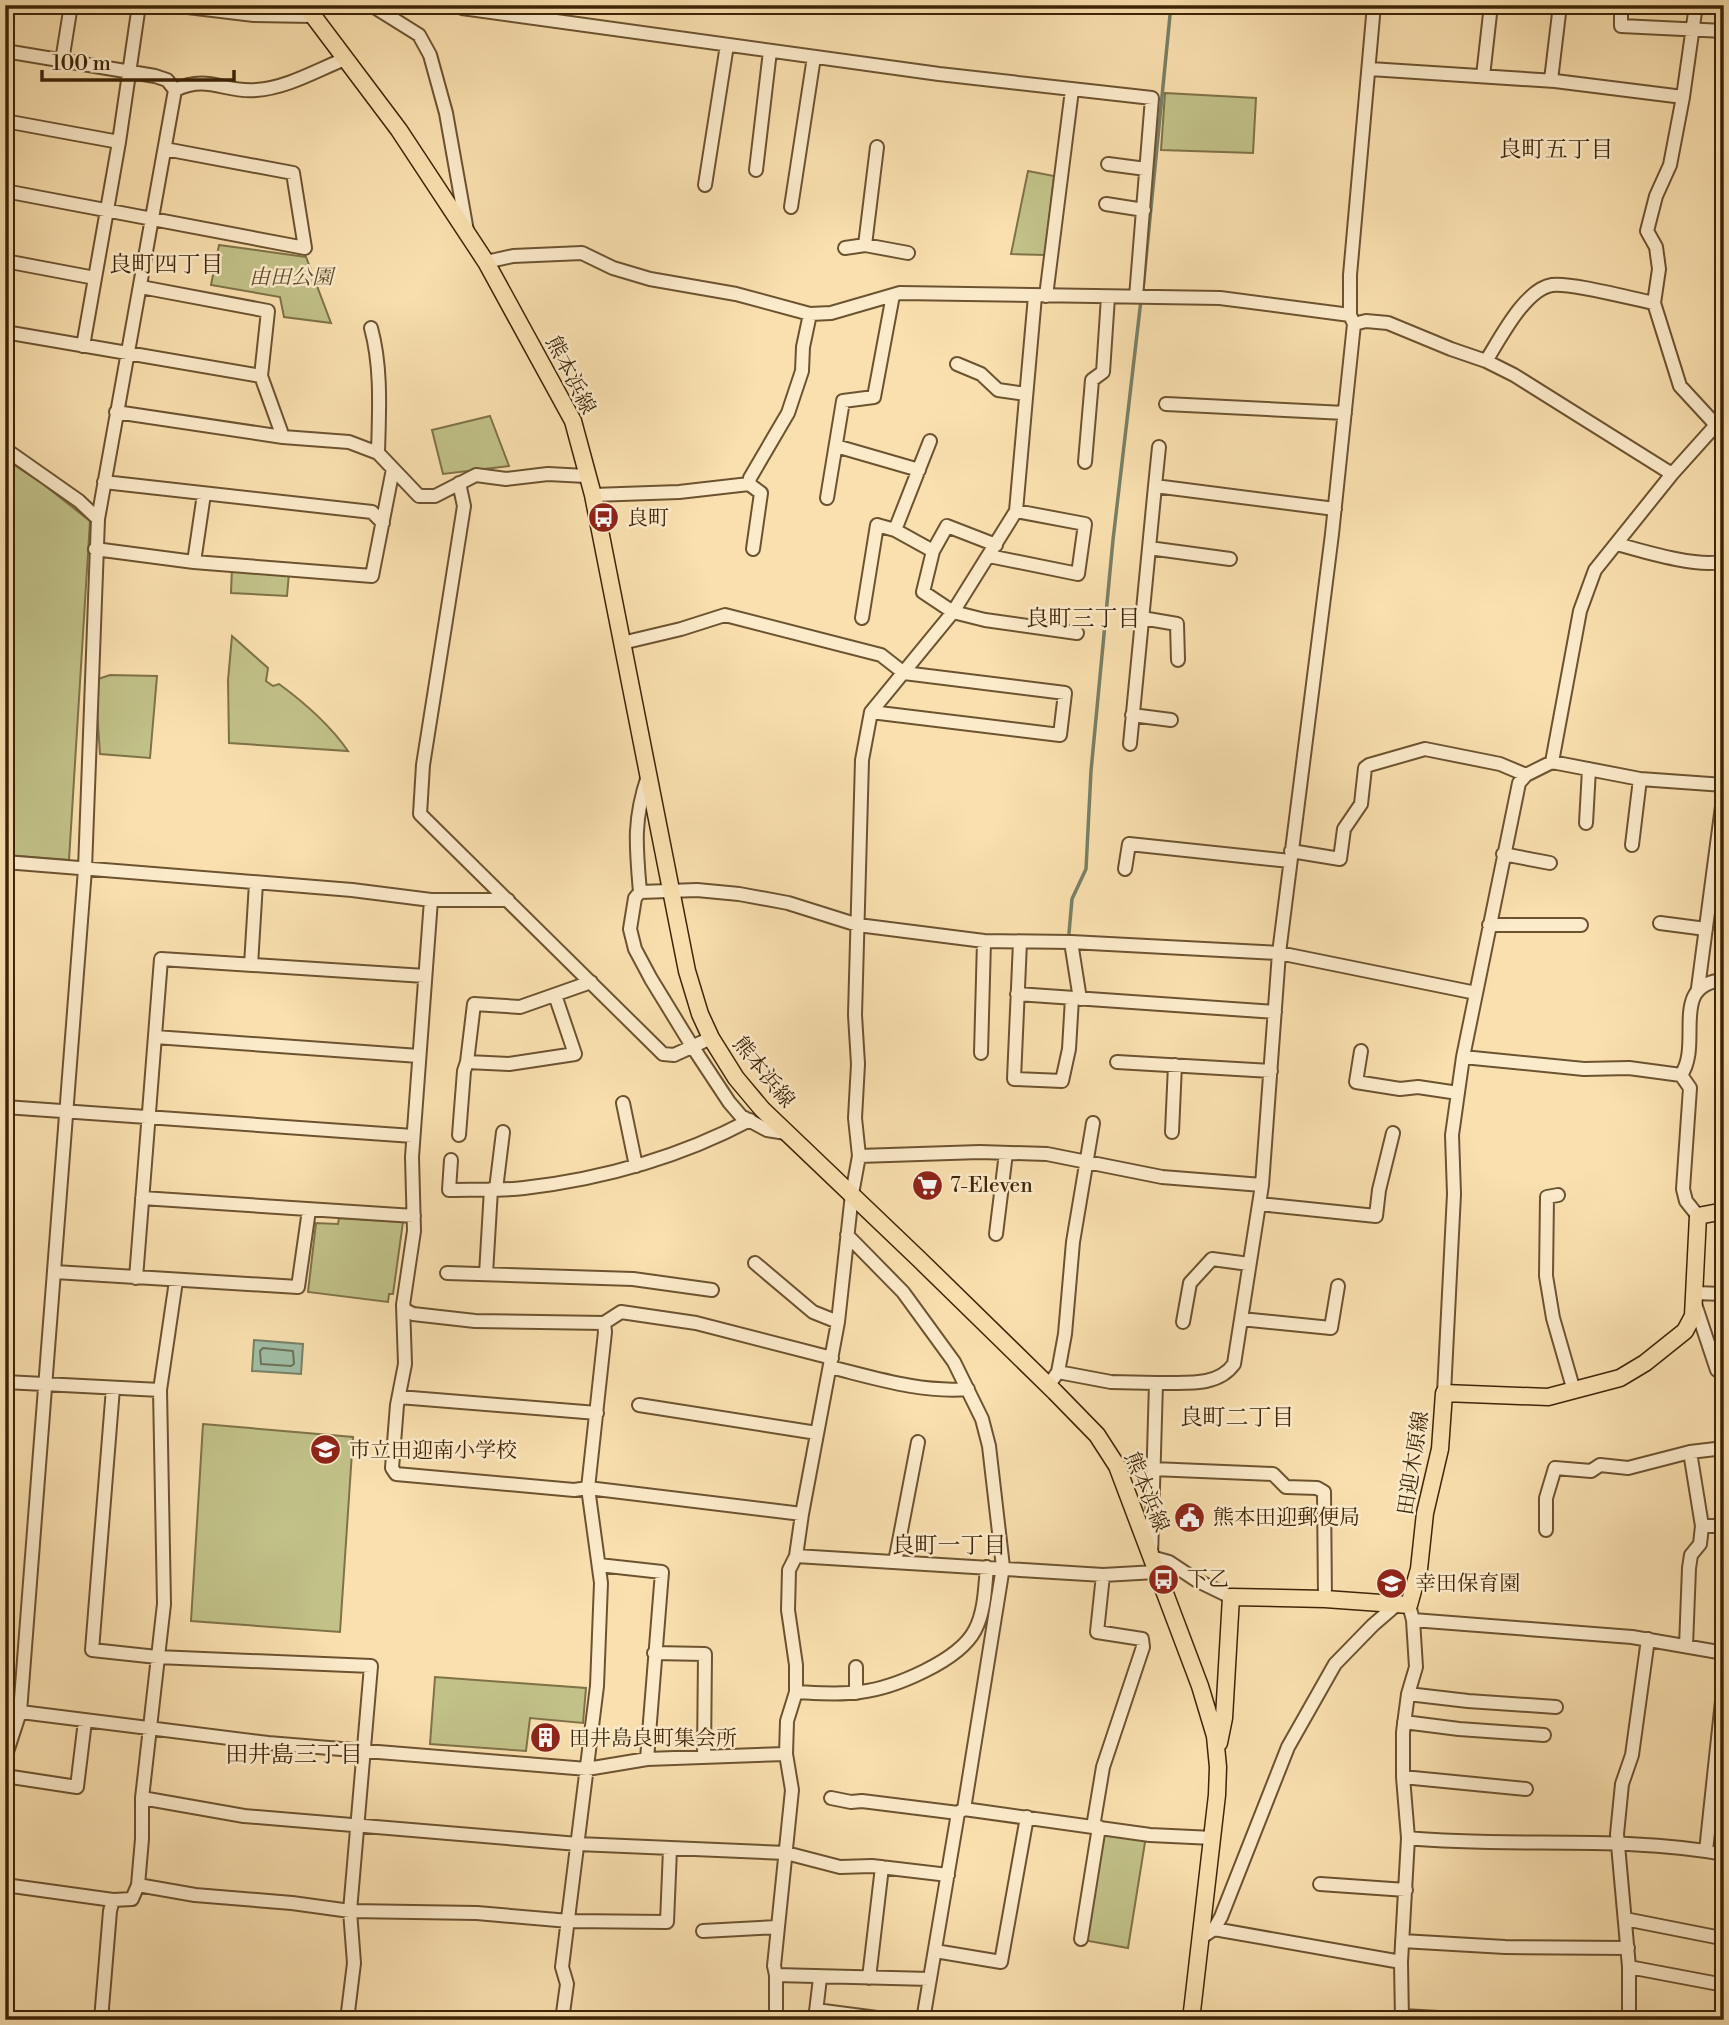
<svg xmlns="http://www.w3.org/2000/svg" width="1729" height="2025" font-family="'Libre Bodoni','Noto Serif JP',serif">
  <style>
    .green { fill: #c1c188; stroke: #7f7247; stroke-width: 2 }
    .water { fill: #9fbea6; stroke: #788066; stroke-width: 2 }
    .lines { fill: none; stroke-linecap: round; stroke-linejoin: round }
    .shore { stroke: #6e7156; stroke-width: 2 }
    .stream { stroke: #788066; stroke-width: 3.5 }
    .minor-casing { stroke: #6c5330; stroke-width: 16 }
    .major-casing { stroke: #3d2406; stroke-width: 19 }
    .minor { stroke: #fcebcb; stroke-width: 12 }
    .major { stroke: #fae0af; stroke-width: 16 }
    .labels { text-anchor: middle; stroke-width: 5; stroke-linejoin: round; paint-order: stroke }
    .park-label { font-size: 21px; font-style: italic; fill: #5e4b26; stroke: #fcebcb }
    .street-label { font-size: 21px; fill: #3d2406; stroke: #fcebcb }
    .poi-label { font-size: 21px; fill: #3d2406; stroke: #fcebcb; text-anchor: start }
    .neighbourhood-label { font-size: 23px; fill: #3d2406; stroke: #fcebcb }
  </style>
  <rect width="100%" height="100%" fill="#fae0af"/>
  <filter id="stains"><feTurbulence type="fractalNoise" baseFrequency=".00286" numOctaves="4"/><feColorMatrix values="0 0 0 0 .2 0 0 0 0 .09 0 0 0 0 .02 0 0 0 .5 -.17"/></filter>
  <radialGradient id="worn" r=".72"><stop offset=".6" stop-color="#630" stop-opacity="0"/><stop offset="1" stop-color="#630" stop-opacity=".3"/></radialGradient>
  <path class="green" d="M1165,93L1256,98L1253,153L1161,150Z
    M1028,171L1054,176L1045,255L1011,254Z
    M219,245L306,257L331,323L284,317L280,297L211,285Z
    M490,416L509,466L443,474L432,430Z
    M5,459L43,484L90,521L69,860L5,855Z
    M232,567L289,573L287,596L231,593Z
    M232,636L268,668L266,681L273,686L279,684C305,703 330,725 348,751L229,743L228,680Z
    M110,675L157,676L150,758L100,754L95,680Z
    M339,1218L403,1222L393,1294H389L388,1302L308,1292L316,1223L338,1224Z
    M203,1424L353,1437L340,1632L191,1621Z
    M435,1677L586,1688L583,1723L530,1718L526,1751L430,1744Z
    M1100,1830L1146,1836L1128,1948L1083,1940Z"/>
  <path class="water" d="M254,1340L303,1344L301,1374L252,1371Z"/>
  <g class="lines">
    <path class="shore" d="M263,1348L293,1351L294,1364L291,1366L261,1364L260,1351Z"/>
    <path class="stream" d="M1143,289L1171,5
      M1069,933L1072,899L1086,869L1091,771L1113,540L1141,300"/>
    <defs>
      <path id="minor" d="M171,5L254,15L313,16
        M371,5L419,35L430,55L446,113L467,231
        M1621,5V26L1724,31
        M1696,5L1683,97L1670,165L1656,196L1647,231L1656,247L1659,269L1654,303L1680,386L1716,425
        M462,8L939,74L1152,98L1136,297
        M5,51L155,76L167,80L175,90
        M62,61L71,5
        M1370,69L1555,81L1683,97
        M1483,76L1491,5
        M1551,80L1560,5
        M5,121L119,142
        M1108,164L1146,169
        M756,170L770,51
        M705,185L727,45
        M5,191L305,248L293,173L165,149
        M1106,204L1144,210
        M791,207L814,57
        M865,245L877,147
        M845,248L865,245L908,253
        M5,261L95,278
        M486,262L513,256L582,253L613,268L650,279L736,294L810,314L831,313L900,293L1220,298L1350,315
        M141,287L268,311L261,376
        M1046,296L1072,90
        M1354,324L1366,321L1388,323L1451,349L1486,361L1514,375L1672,474
        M371,328C382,368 379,412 378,453
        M5,332L261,376L283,437
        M83,346L119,142L139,5
        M1486,361C1500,339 1525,289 1552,285C1570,282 1633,299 1654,303
        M957,364L981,374L998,390L1026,394
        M1166,404L1345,413
        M116,412L283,437L349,442L378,453L419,496H435L476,475L506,479L548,474L586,476
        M836,446L919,470
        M5,449L79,501L98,519L85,869L20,1712L5,1758
        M1085,462L1092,380L1103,372L1108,297
        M104,482L372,512L383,523
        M459,483L464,506L423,765L420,814L663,1054L674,1055L711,1038
        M749,484L761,493L753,549
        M1155,486L1159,447
        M593,495L679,492L749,484L750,478L788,413L802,371L803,347L810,314
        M827,498L843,401L874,397L893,295
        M98,519L175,90C208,74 225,93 256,90C287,88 317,70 345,59
        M895,530L933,551L923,592L953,612L985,620L1077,633
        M1617,544C1642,551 1701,569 1724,561
        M1149,548L1230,559
        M95,549L194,562L372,576L393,469
        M933,551L947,526L996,545
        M989,556L1078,574L1085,524L1016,511
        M194,562L204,494
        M862,618L877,525L895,530L930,441
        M1142,618L1177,624L1178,660
        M622,643L681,629L725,615L881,655L904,673L1065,693L1060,735L871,712
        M1132,715L1171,720
        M1130,744L1155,486L1335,509
        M1552,762L1580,611L1595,570L1672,474L1724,416
        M648,776C633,820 636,846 640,892L635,898L630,929L635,949L651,979L692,1046L729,1102L741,1116L767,1130L786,1133
        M1586,823L1589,769
        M1632,845L1640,779
        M1291,851L1340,859L1344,829L1361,804L1365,768L1369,765L1425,749L1500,764L1526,775
        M1503,854L1550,863
        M5,862L352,890L431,900H508
        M1125,869L1129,844L1290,861
        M640,892L697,890L739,894L788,903L858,925L984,941L1071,942L1279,953L1476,993
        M1660,923L1706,929
        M1489,925H1581
        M1020,942L1014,1079L1062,1081L1069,1049L1072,998
        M1071,942L1080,999
        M251,965L256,883
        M1698,988L1724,791
        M1017,994L1275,1012
        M155,1037L419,1056
        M1361,1051L1356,1082L1400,1089L1418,1087L1458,1093
        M981,1053L984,941
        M1463,1057L1584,1069L1629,1068L1681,1075L1690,1088L1683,1189L1686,1201L1698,1216
        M467,1062L509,1064L575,1054L555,995
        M1117,1062L1271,1071
        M1681,1075C1703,1043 1668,984 1724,980
        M623,1103L636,1166
        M5,1107L413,1136
        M1172,1132L1175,1065
        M459,1135L464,1071L467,1062L474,1004L520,1007L591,982
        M859,1156L980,1152L1047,1154L1162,1177L1262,1185
        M451,1160L449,1190C474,1189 499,1191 524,1188C602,1179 680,1157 750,1120
        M496,1189L503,1132
        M1558,1195L1547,1197L1546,1276L1553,1318L1574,1391
        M142,1198L414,1216
        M1259,1204L1376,1216L1379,1190L1393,1133
        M996,1234L1006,1153
        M847,1235L903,1292L954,1362L982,1419L989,1446L1003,1567L964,1809L1150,1835L1213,1838
        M755,1263L813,1312L838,1322
        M55,1272L298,1287L309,1210
        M447,1273L633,1279L712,1290
        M486,1274L491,1189
        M136,1278L161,959L425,976
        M1694,1293L1724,1294
        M1695,1304L1717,1370
        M403,1305L405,1364L397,1405L392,1468L396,1474L574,1490L588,1488L605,1332L604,1323L475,1321L413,1314L405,1310L403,1305L414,1231L412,1157L431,900
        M1241,1319L1331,1328L1338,1286
        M1183,1322L1190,1283L1212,1259L1249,1264
        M604,1323L621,1312L696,1323L832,1358
        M830,1367C875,1378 921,1393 968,1389
        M1058,1372L1111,1382L1156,1383
        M5,1382L160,1390
        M1048,1386L1058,1372L1065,1334L1073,1242L1093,1123
        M113,1388L92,1650L157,1657L371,1666L350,1911L354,1963L347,2020
        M1444,1393L1454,1194L1452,1135L1463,1057L1519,783L1526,775L1552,762L1640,779L1724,785
        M399,1397L597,1413
        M639,1405L817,1433
        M1153,1469L1273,1474L1286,1487L1317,1488L1324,1492L1325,1599
        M1702,1526H1724
        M1546,1530V1498L1555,1468L1591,1471L1600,1465L1628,1468L1690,1452L1724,1448
        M796,1556L1103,1575L1156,1572
        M895,1562L918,1442
        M599,1565L662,1572L647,1759
        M1231,1597L1196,1580L1169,1562L1151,1557L1156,1383C1183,1382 1217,1388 1234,1364L1262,1185L1279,953L1332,534L1354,324L1350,315V275L1374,5
        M1413,1620L1632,1637L1724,1653
        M1686,1646L1689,1568L1691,1555L1700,1544L1702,1526L1690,1452
        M654,1653L705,1654L704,1757
        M796,1692C817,1693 839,1695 860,1692C894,1688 959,1661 975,1630C985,1611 985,1587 987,1567
        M856,1693V1667
        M1408,1694L1468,1701L1556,1707
        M5,1710L268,1743L587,1769L647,1759L786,1754
        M1404,1722L1459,1729L1544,1735
        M5,1776L77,1787L85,1721
        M1403,1777L1526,1789
        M142,1798L244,1816L578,1844L786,1853L840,1867L872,1866L948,1875
        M831,1798L851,1802L862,1801L958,1813
        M1093,1827L1103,1767L1143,1647L1142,1639L1097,1632L1103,1575
        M1408,1838C1512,1848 1620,1835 1724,1854
        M1706,1851L1724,1682
        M1320,1884L1406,1890
        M5,1885L113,1900
        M138,1885L195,1895L292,1903L350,1911L477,1913L569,1921L667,1922L670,1849
        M1625,1919L1716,1937
        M1214,1929L1401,1962
        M703,1931L778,1927
        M1202,1937L1214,1929L1221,1917L1288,1747L1335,1664L1373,1625L1395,1606
        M1081,1939L1099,1827
        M1402,1941L1505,1947L1628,1948
        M935,1951L1001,1962L1027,1817
        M1629,1967L1724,1985
        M776,1975L930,1979
        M869,1978L882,1867
        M816,2010L892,2020
        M1402,2016L1475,2020
        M101,2020L110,1911L113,1900L132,1899L138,1885L142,1839V1798L164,1604L160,1390L176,1281
        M562,2020L567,1984L562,1967L597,1686L601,1583L588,1488L802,1514
        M776,2020V1975L774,1966L792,1790L786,1754L787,1721L796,1692V1665L788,1610L789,1570L796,1556L802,1514L838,1322L852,1194L859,1156L855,1118L858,1064L855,1015L862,760L871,712L953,612L1016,511L1035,296
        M815,2020L820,1978
        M923,2020L958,1813L964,1809
        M1402,2020L1401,1962L1408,1838L1403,1777V1732L1408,1694L1416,1667L1413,1620L1409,1605
        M1629,2020V1967L1617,1834L1622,1784L1632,1755L1648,1639"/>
      <path id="major" d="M305,5L399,130L486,262L573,421L593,495L687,971L700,1014L711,1038L736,1078L762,1109L920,1260L1055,1392L1097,1435L1117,1466L1200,1686L1215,1736L1218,1767L1217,1795L1191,2020
        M1219,1743L1224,1718L1231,1597L1325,1599L1409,1605L1419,1569L1425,1513L1440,1449L1444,1393L1548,1397L1620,1378L1645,1363L1685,1331L1693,1316L1698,1216L1724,1211"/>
    </defs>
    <use href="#minor" class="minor-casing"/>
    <use href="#major" class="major-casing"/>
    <use href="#minor" class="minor"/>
    <use href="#major" class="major"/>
  </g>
  <defs>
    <symbol id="bus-disc" viewBox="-11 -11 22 22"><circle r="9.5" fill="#8f2418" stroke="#fcebcb"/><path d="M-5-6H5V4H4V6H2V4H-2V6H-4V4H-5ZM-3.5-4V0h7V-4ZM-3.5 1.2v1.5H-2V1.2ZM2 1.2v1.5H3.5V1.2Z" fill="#fff"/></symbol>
    <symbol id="supermarket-disc" viewBox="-11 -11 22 22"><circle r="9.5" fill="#8f2418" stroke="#fcebcb"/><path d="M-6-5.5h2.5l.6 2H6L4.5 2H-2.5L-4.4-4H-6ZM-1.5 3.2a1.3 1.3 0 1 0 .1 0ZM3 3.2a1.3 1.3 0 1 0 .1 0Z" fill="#fff"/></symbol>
    <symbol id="school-disc" viewBox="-11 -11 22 22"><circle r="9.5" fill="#8f2418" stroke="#fcebcb"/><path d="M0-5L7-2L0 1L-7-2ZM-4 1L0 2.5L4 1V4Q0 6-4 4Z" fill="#fff"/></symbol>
    <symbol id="civic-disc" viewBox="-11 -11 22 22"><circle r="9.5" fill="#8f2418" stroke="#fcebcb"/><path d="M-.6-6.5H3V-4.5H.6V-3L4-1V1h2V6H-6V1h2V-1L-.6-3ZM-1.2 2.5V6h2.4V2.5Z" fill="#fff"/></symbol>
    <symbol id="building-disc" viewBox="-11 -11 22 22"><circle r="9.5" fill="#8f2418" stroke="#fcebcb"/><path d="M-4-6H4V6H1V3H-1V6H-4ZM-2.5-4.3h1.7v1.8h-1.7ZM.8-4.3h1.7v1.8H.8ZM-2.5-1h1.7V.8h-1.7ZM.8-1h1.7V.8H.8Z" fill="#fff"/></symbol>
  </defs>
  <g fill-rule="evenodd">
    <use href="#bus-disc" x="586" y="500" width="35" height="35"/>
    <use href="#supermarket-disc" x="910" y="1168" width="35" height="35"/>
    <use href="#school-disc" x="308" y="1432" width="35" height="35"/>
    <use href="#civic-disc" x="1172" y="1500" width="35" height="35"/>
    <use href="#bus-disc" x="1146" y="1562" width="35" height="35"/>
    <use href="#school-disc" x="1374" y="1566" width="35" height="35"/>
    <use href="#building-disc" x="528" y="1720" width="35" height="35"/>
  </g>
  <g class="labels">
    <g class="park-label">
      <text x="291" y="284">由田公園</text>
    </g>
    <g class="street-label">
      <text transform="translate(571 375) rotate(63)" y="7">熊本浜線</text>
      <text transform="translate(764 1072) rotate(51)" y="7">熊本浜線</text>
      <text transform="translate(1413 1463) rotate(-81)" y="7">田迎木原線</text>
      <text transform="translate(1147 1492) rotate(68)" y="7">熊本浜線</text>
    </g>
    <g class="poi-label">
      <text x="627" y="525">良町</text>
      <text x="950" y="1192">7-Eleven</text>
      <text x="349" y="1457">市立田迎南小学校</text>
      <text x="1213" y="1524">熊本田迎郵便局</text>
      <text x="1187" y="1586">下乙</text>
      <text x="1415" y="1590">幸田保育園</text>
      <text x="569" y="1745">田井島良町集会所</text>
    </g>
    <g class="neighbourhood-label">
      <text x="1556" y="157">良町五丁目</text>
      <text x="166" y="272">良町四丁目</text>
      <text x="1083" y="626">良町三丁目</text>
      <text x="1237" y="1425">良町二丁目</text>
      <text x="949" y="1553">良町一丁目</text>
      <text x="294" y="1762">田井島三丁目</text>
    </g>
  </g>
  <rect width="1729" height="2025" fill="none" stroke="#fae0af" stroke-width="28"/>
  <rect x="7" y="7" width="1715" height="2011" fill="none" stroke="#3d2406" stroke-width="3.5"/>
  <rect x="14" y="14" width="1701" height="1997" fill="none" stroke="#3d2406" stroke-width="2"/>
  <path d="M42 70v10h192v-10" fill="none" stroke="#3d2406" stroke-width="3.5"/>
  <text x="52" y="70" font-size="21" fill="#3d2406" stroke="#fcebcb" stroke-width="5" paint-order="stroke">100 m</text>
  <rect width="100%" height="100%" filter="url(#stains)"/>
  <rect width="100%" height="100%" fill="url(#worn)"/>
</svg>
